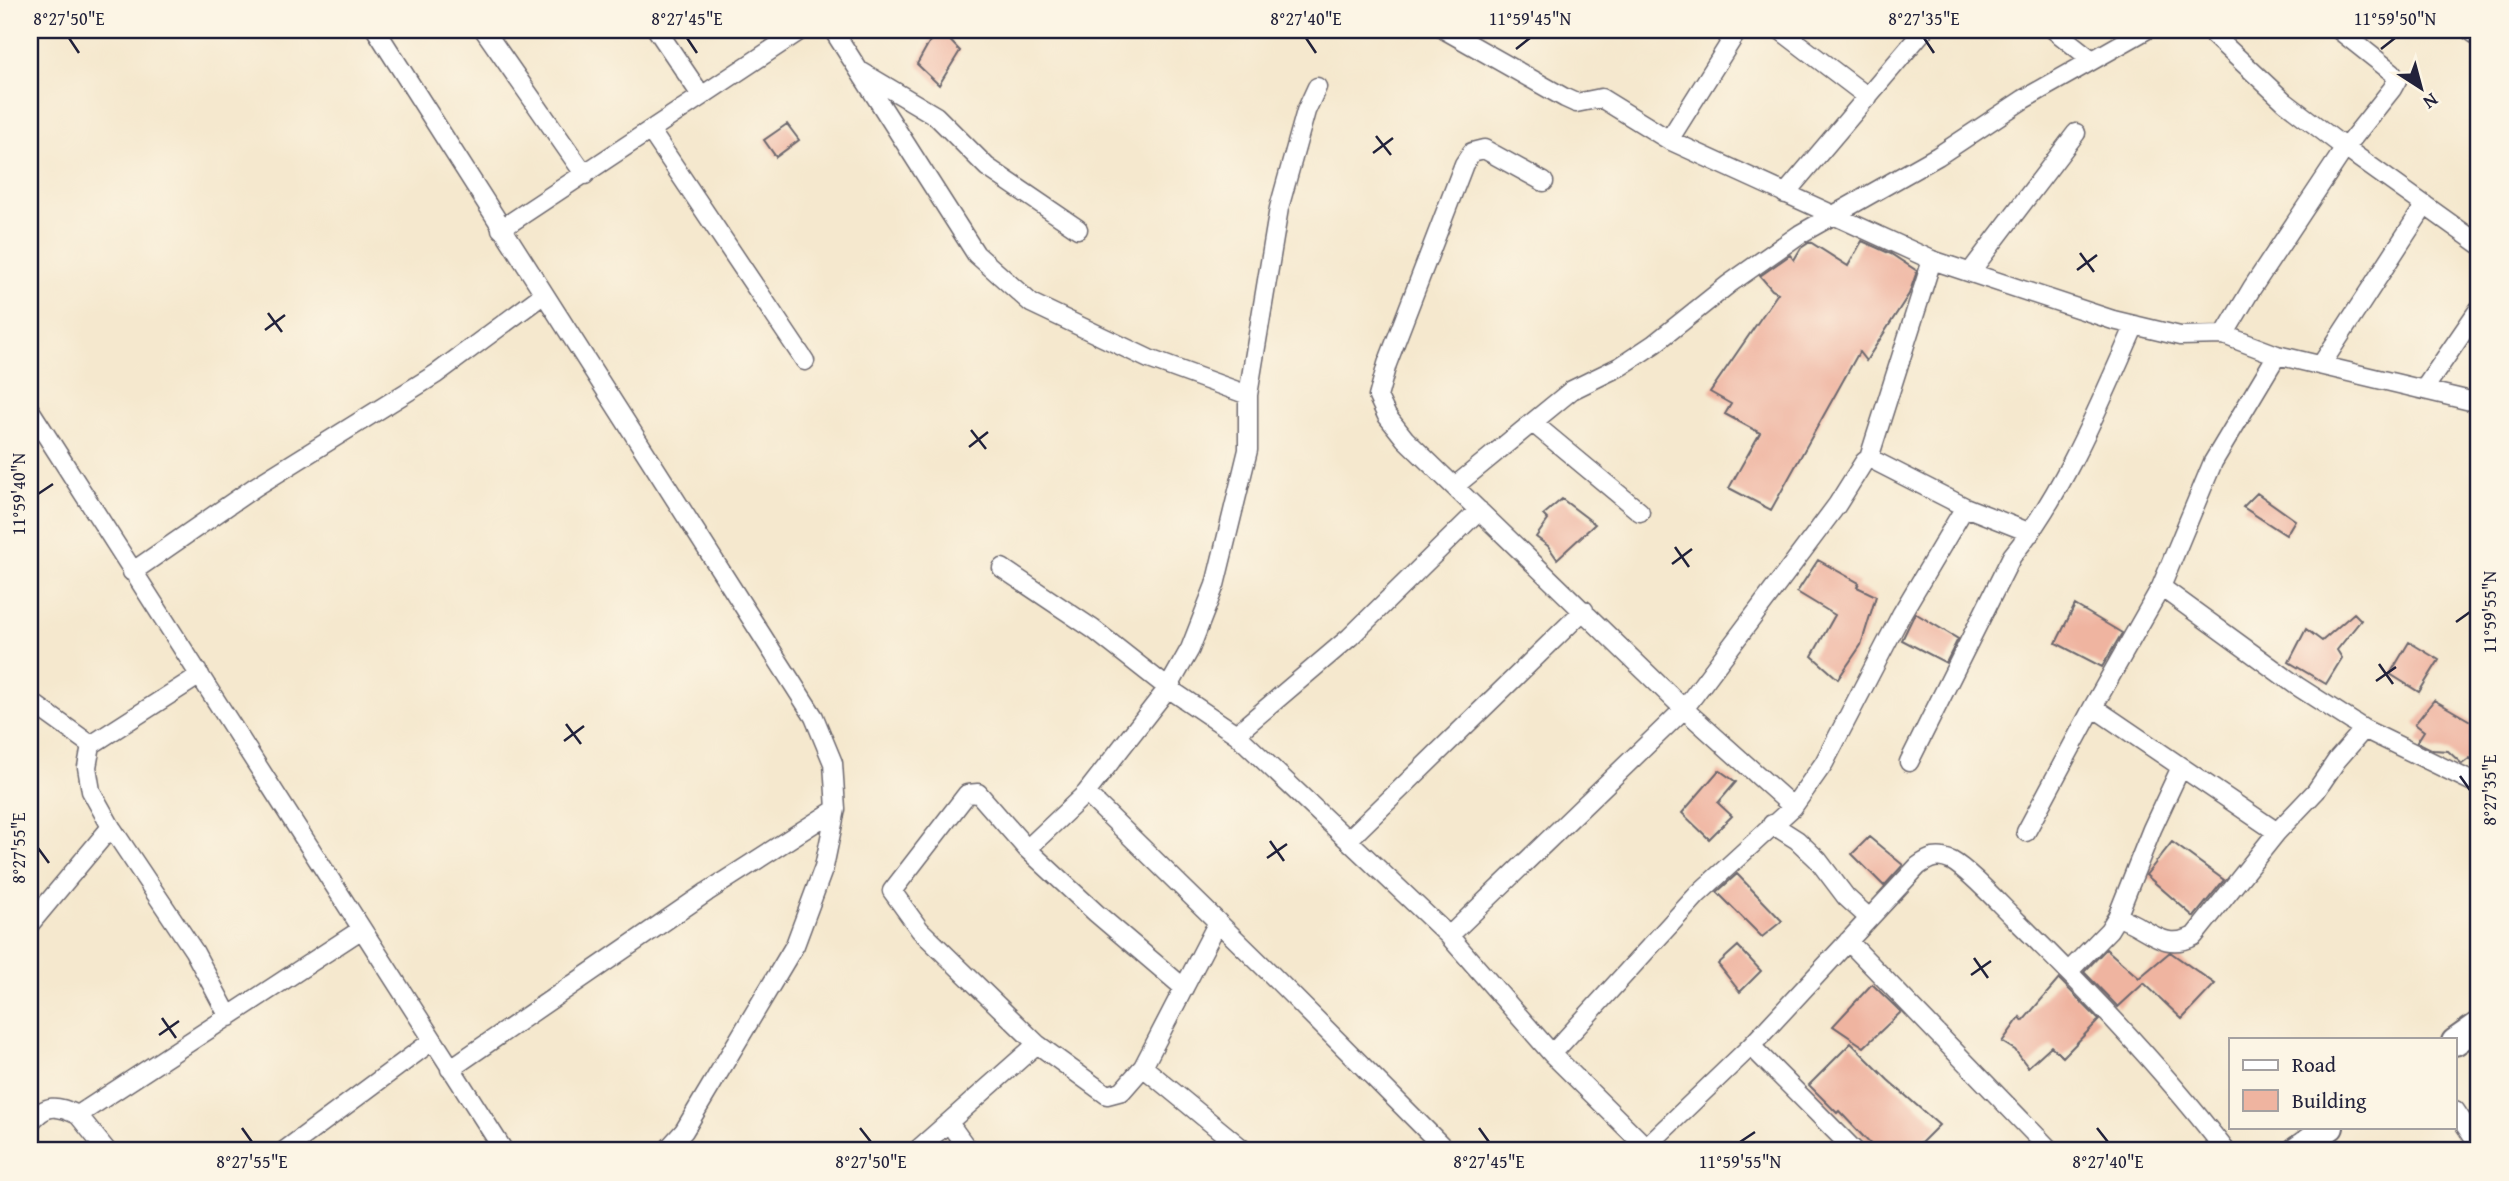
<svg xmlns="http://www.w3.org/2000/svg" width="2509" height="1181" font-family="'Gentium Book Plus',serif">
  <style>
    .building { fill: #efb4a0 }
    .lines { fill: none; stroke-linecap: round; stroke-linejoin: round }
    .street-casing { stroke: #6c676e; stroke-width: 21 }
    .secondary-casing { stroke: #6c676e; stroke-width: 30 }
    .street { stroke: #fff; stroke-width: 18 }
    .secondary { stroke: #fff; stroke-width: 26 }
    .ticks { fill: none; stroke: #22223b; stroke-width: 2.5 }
    .neatline { fill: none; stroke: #22223b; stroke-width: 2.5 }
    .ticks-label { font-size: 18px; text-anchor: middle; fill: #22223b }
  </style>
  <rect width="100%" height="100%" fill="#fcf5e5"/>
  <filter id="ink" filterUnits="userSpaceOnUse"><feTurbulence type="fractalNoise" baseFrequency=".0143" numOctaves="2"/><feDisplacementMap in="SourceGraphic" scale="14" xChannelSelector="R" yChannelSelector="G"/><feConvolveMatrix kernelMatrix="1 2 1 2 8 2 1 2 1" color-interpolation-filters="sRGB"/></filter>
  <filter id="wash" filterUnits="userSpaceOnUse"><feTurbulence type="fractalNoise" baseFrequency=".00686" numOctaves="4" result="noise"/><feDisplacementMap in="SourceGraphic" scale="28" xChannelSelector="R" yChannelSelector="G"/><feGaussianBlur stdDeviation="1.57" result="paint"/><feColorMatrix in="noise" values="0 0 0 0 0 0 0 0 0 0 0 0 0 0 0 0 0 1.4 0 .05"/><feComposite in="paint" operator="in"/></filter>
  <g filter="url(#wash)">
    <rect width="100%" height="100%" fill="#f5e8ce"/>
    <g id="blocks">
      <path class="building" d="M936,30H940L960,51L939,85L917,64Z
        M787,124L799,140L776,157L764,140Z
        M1862,241L1891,254L1917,271L1909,294L1866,361L1859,352L1771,510L1729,488L1760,433L1725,414L1731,404L1710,392L1778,293L1772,290L1760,276L1790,255L1794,260L1801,248L1810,242L1848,266Z
        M2257,493L2295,520L2286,535L2243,507Z
        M1562,499L1595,524L1557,559L1548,546L1536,537L1548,520L1543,515Z
        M1818,560L1859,583L1857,587L1876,596L1861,645L1838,679L1812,656L1835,615L1797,592Z
        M2075,605L2122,633L2102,667L2056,643Z
        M1915,613L1958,639L1946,663L1902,640Z
        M2354,613L2361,620L2337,650L2342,658L2326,684L2289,662L2306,629L2322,641Z
        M2409,642L2439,660L2419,692L2390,674Z
        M2434,700L2479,726V766L2470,758L2462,764L2448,751L2433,750L2417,742L2424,731L2415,724Z
        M1719,770L1736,782L1718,803L1732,816L1709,839L1682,813Z
        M1869,837L1903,865L1884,886L1852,854Z
        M2172,842L2224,880L2194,917L2146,875Z
        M1737,874L1782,921L1762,937L1717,892Z
        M1738,946L1761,971L1740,992L1718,964Z
        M2106,949L2139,978L2170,952L2215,984L2182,1019L2144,983L2118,1007L2084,972Z
        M2059,979L2099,1020L2063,1057L2051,1046L2028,1067L2015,1050L2002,1042L2020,1017L2023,1021Z
        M1872,984L1901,1012L1864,1047L1833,1026Z
        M1851,1043L1888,1080L1939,1125L1913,1151H1877L1839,1111L1837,1113L1809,1085Z"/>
    </g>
  </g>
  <g filter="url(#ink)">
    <use href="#blocks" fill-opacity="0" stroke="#6c676e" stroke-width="2"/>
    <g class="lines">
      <defs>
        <path id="street" d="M376,30L814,717L833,763L836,809L824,867L795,945L684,1131L666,1151
          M484,30L585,175
          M657,30L701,95
          M833,30L976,254L1031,303L1149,359L1248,395
          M1445,30L1565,98L1576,103L1601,98L1669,140L1932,260L2113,320L2180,336L2224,335L2277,355L2479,403
          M1780,30L1868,97
          M2054,30L2092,60
          M2208,30L2285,102L2345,148L2479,244
          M2469,30L2479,37
          M862,72L936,116L987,167L1078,229
          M650,130L805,361
          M1669,140L1738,30
          M1544,182L1484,149L1472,152L1464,164L1387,364L1378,397L1387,416L1405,439L1684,709L1793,807
          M1785,194L1924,30
          M501,229L801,30
          M1971,271L2076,133
          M2224,335L2252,288L2345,148L2392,89L2397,80L2392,72L2339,30
          M2321,365L2425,205
          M2424,389L2479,309
          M30,410L504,1151
          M1533,423L1640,512
          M1869,458L1932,260
          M1455,486L1572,390L1621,366L1654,344L1729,284L1800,234L1938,156L2024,99L2146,30
          M1002,568L1093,629L1168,688L1236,734L1449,936L1552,1054L1650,1151
          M132,572L255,487L436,374L544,294
          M2161,587L2297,686L2364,729L2479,785
          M200,675L91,745L87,767L91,791L111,827L194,951L229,1017
          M30,701L91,745
          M2093,707L2277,832L2316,791L2337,760L2364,729
          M1236,734L1350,637L1479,510
          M1909,762L2012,556C2065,491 2101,401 2135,325
          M1086,793L1269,972L1447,1151
          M1772,824L1797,840L1818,860L1846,897L1869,918
          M2026,832L2093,707L2161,587L2213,462L2277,355
          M1348,840L1584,610
          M1027,849L1086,793L1168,688L1190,649L1215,585L1248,450V395L1279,208L1306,111L1317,87
          M2117,917L2152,829L2181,767
          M30,924L111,827
          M1449,936L1684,709L1837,505L1864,462L1869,458L1965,507
          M1848,941L2051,1151
          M2069,971L2109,930L2117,917C2146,925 2163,953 2194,936L2277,832
          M1184,988L1096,913L1027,849L978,793L967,794L892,891L920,930L1037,1044L1107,1095L1122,1091L1143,1067L1218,922
          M1751,1046L1855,1151
          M1552,1054L1698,894L1793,807L1824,763L1902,613L1965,507L2031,533
          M1143,1067L1245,1151
          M450,1069L707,892L836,809
          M2455,1110L2479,1146
          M78,1115L107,1151
          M30,1123C46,1103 57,1105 78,1115L362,929
          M949,1123L969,1151
          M1646,1147L1751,1046L1918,866C1929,858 1938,854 1952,861C1970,871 2002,907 2018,922C2093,995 2162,1068 2226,1151
          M284,1151L432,1041
          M916,1151L1037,1044"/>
        <path id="secondary" d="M2455,1042L2479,1025
          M2296,1151L2330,1127"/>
      </defs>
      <use href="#street" class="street-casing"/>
      <use href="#secondary" class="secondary-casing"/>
      <use href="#street" class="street"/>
      <use href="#secondary" class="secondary"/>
    </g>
  </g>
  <path class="ticks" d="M69,38L79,53M687,38L697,53M1306,38L1316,53M1924,38L1934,53M1516,49L1530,38M2381,49L2395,38M1376,136L1391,155M1373,153L1393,138M2080,253L2094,272M2077,270L2097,255M268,313L282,332M265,330L285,315M971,430L986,449M969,447L988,432M38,494L53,484M1675,547L1689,567M1672,564L1692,549M2456,622L2470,612M2379,664L2393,684M2376,681L2396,667M566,724L581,744M564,741L584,726M2460,776L2470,790M1270,841L1284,861M38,848L49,863M1267,858L1287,844M1974,958L1988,978M1971,975L1991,961M162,1018L176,1038M159,1035L179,1021M242,1128L252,1142M860,1128L871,1142M1479,1128L1489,1142M2097,1128L2108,1142M1740,1142L1755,1132"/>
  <rect width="2509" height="1181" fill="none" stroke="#fcf5e5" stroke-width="77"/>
  <rect x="2229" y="1038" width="228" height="91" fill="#fcf5e5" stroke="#a5a1a1" stroke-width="2"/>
  <rect x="2243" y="1060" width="35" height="10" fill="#ffffff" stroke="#a5a1a1" stroke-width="2"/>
  <text x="2292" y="1072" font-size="21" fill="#22223b">Road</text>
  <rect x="2243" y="1090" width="35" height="21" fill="#efb4a0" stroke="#a5a1a1" stroke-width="2"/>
  <text x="2292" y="1108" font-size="21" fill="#22223b">Building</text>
  <g transform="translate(2421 88) rotate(144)" stroke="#fcf5e5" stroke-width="5" paint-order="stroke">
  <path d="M0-5L12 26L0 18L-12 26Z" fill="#22223b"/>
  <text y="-10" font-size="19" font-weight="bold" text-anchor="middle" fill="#22223b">N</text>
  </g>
  <rect x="38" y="38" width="2432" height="1104" class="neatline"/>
  <g class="ticks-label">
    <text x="69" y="25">8°27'50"E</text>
    <text x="687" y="25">8°27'45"E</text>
    <text x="1306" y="25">8°27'40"E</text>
    <text x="1530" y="25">11°59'45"N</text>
    <text x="1924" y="25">8°27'35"E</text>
    <text x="2395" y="25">11°59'50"N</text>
    <text transform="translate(19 494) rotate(-90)" y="6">11°59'40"N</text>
    <text transform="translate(2490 612) rotate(-90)" y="6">11°59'55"N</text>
    <text transform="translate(2490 790) rotate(-90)" y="6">8°27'35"E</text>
    <text transform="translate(19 848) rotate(-90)" y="6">8°27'55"E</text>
    <text x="252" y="1168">8°27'55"E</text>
    <text x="871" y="1168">8°27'50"E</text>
    <text x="1489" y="1168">8°27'45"E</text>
    <text x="1740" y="1168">11°59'55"N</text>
    <text x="2108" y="1168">8°27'40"E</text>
  </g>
</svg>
